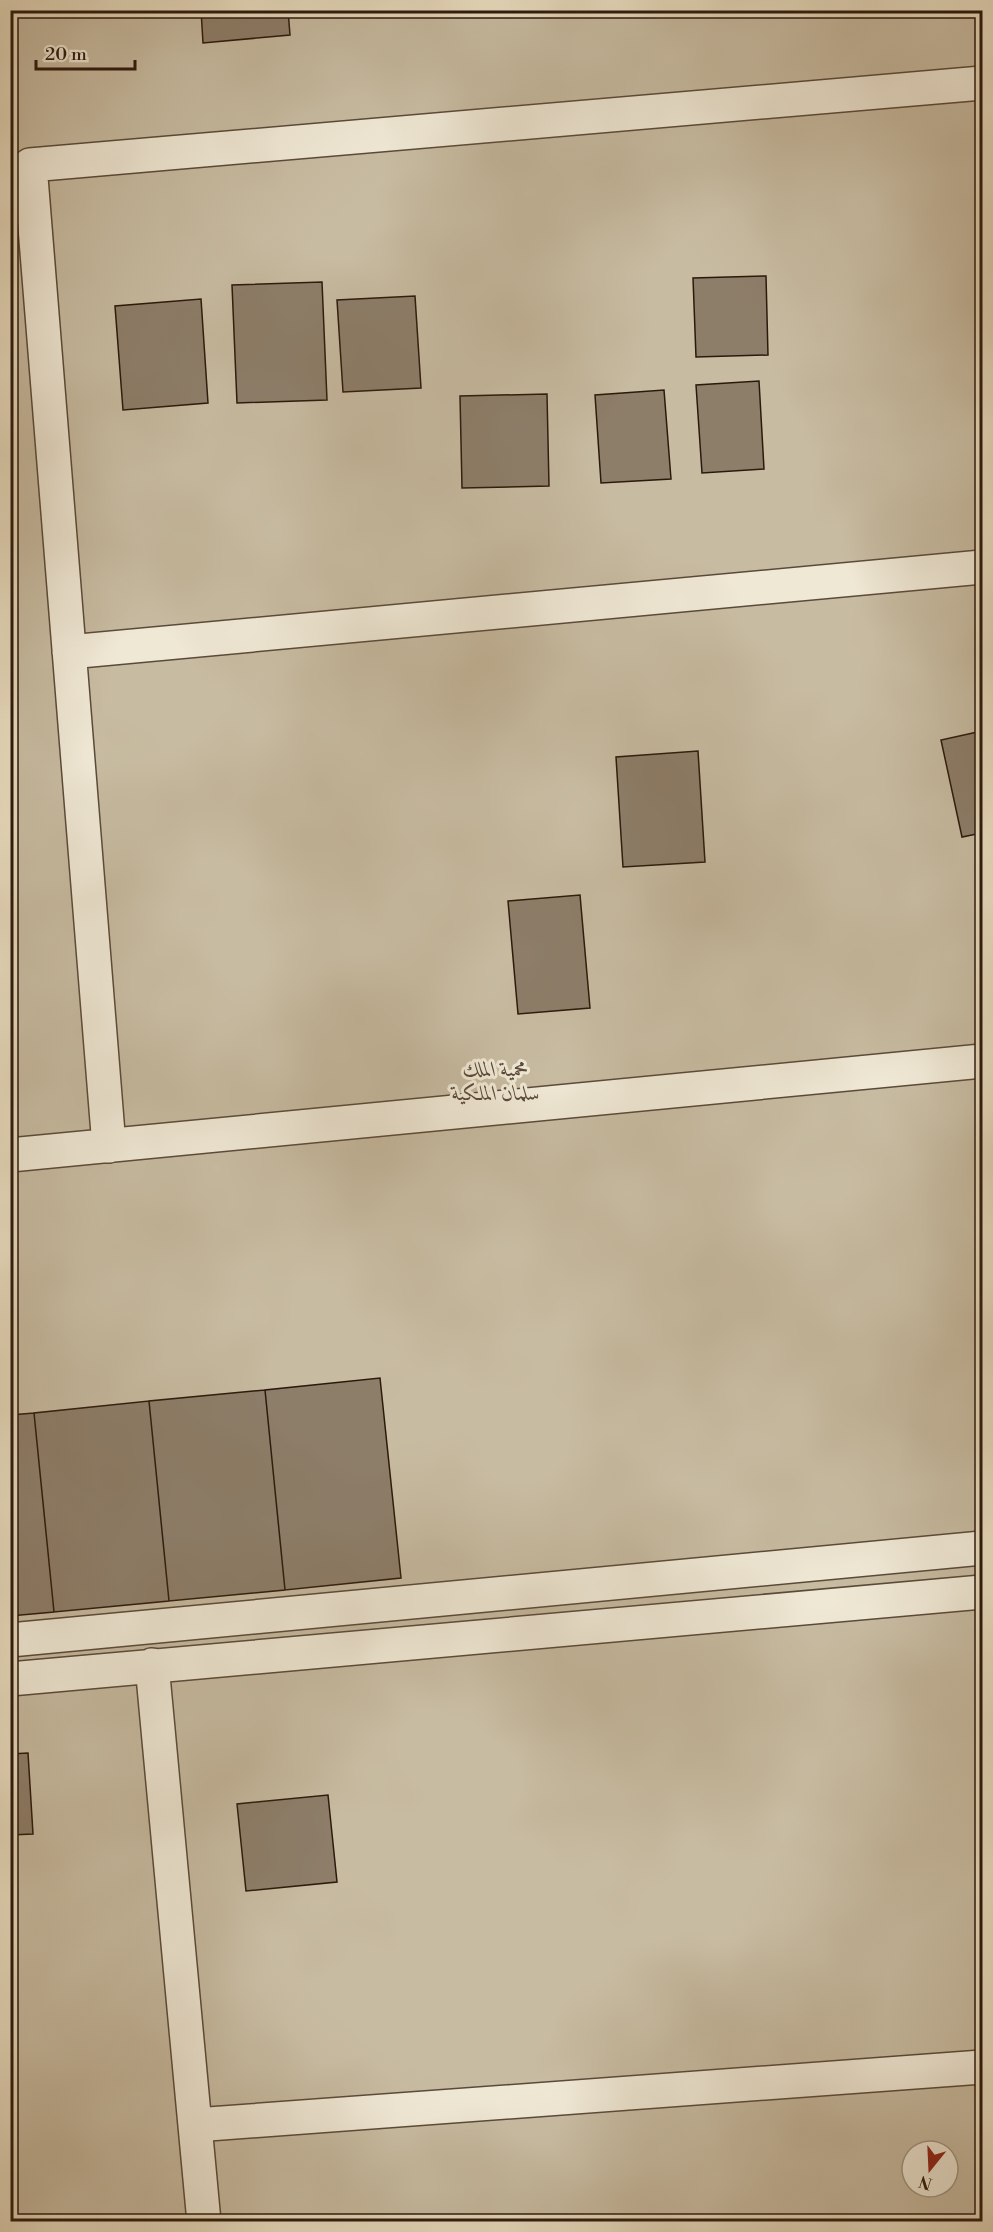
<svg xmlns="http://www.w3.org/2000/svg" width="993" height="2232" font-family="'Libre Bodoni',Amiri,serif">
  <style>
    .green { fill: #c7bba1; stroke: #7a6a57; stroke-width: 1.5; fill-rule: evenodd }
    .building { fill: #8d7e6a; stroke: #2c190d; stroke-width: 1.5 }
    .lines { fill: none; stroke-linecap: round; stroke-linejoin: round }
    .minor-casing { stroke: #5b4a3a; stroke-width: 36 }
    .minor { stroke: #efe8d5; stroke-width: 33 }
    .labels { text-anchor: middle; stroke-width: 6; stroke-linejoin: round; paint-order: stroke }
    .park-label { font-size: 21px; font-style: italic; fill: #5a4a39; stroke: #efe8d5 }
  </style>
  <rect width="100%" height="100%" fill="#e7dcbf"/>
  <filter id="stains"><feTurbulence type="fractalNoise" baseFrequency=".00333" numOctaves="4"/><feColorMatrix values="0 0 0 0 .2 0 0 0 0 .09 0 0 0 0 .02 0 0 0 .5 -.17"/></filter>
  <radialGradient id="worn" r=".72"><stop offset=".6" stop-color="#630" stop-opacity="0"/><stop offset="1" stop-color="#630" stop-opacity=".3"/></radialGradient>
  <path class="green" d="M11,11H982V2221L11,2222ZM912,2151H948V2187H912Z"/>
  <path class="building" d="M201,10H288L290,35L203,43Z
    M766,276L768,355L696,357L693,278Z
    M322,282L327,400L237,403L232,285Z
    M415,296L421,388L343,392L337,300Z
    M201,299L208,403L123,410L115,306Z
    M759,381L764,469L702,473L696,385Z
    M664,390L671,479L601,483L595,395Z
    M547,394L549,486L462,488L460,396Z
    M982,731V833L962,837L941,740Z
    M698,751L705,862L623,867L616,757Z
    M580,895L590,1008L518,1014L508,901Z
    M380,1378L401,1578L285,1590L265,1390Z
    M265,1390L285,1590L169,1601L149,1401Z
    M149,1401L169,1601L54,1612L34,1413Z
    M34,1413L54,1612L10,1616V1415Z
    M28,1753L33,1834L10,1835V1754Z
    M328,1795L337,1882L246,1891L237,1804Z"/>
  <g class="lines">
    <defs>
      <path id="minor" d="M69,652L982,567
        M109,1146L30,165L982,83
        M10,1155L982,1061
        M10,1640L982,1548
        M152,1665L204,2222
        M10,1679L982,1592
        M195,2125L982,2067"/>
    </defs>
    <use href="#minor" class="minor-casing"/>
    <use href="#minor" class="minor"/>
  </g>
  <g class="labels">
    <g class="park-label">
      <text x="496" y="1076">محمية الملك<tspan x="496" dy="24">سلمان الملكية</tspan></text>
    </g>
  </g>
  <rect width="993" height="2232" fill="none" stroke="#e7dcbf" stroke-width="36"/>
  <rect x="12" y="12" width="969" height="2208" fill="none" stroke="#2c190d" stroke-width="3"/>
  <rect x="18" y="18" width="957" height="2196" fill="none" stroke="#2c190d" stroke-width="1.5"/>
  <g transform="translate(930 2169) rotate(198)"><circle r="28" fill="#efe8d5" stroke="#a19585" stroke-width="1.5"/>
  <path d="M0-4.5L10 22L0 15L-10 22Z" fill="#8f2418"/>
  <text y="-9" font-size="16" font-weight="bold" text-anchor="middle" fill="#2c190d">N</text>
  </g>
  <path d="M36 60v9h99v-9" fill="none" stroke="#2c190d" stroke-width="3"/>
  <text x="45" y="60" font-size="18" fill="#2c190d" stroke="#efe8d5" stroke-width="4.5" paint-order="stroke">20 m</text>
  <rect width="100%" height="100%" filter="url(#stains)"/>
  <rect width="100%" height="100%" fill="url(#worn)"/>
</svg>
